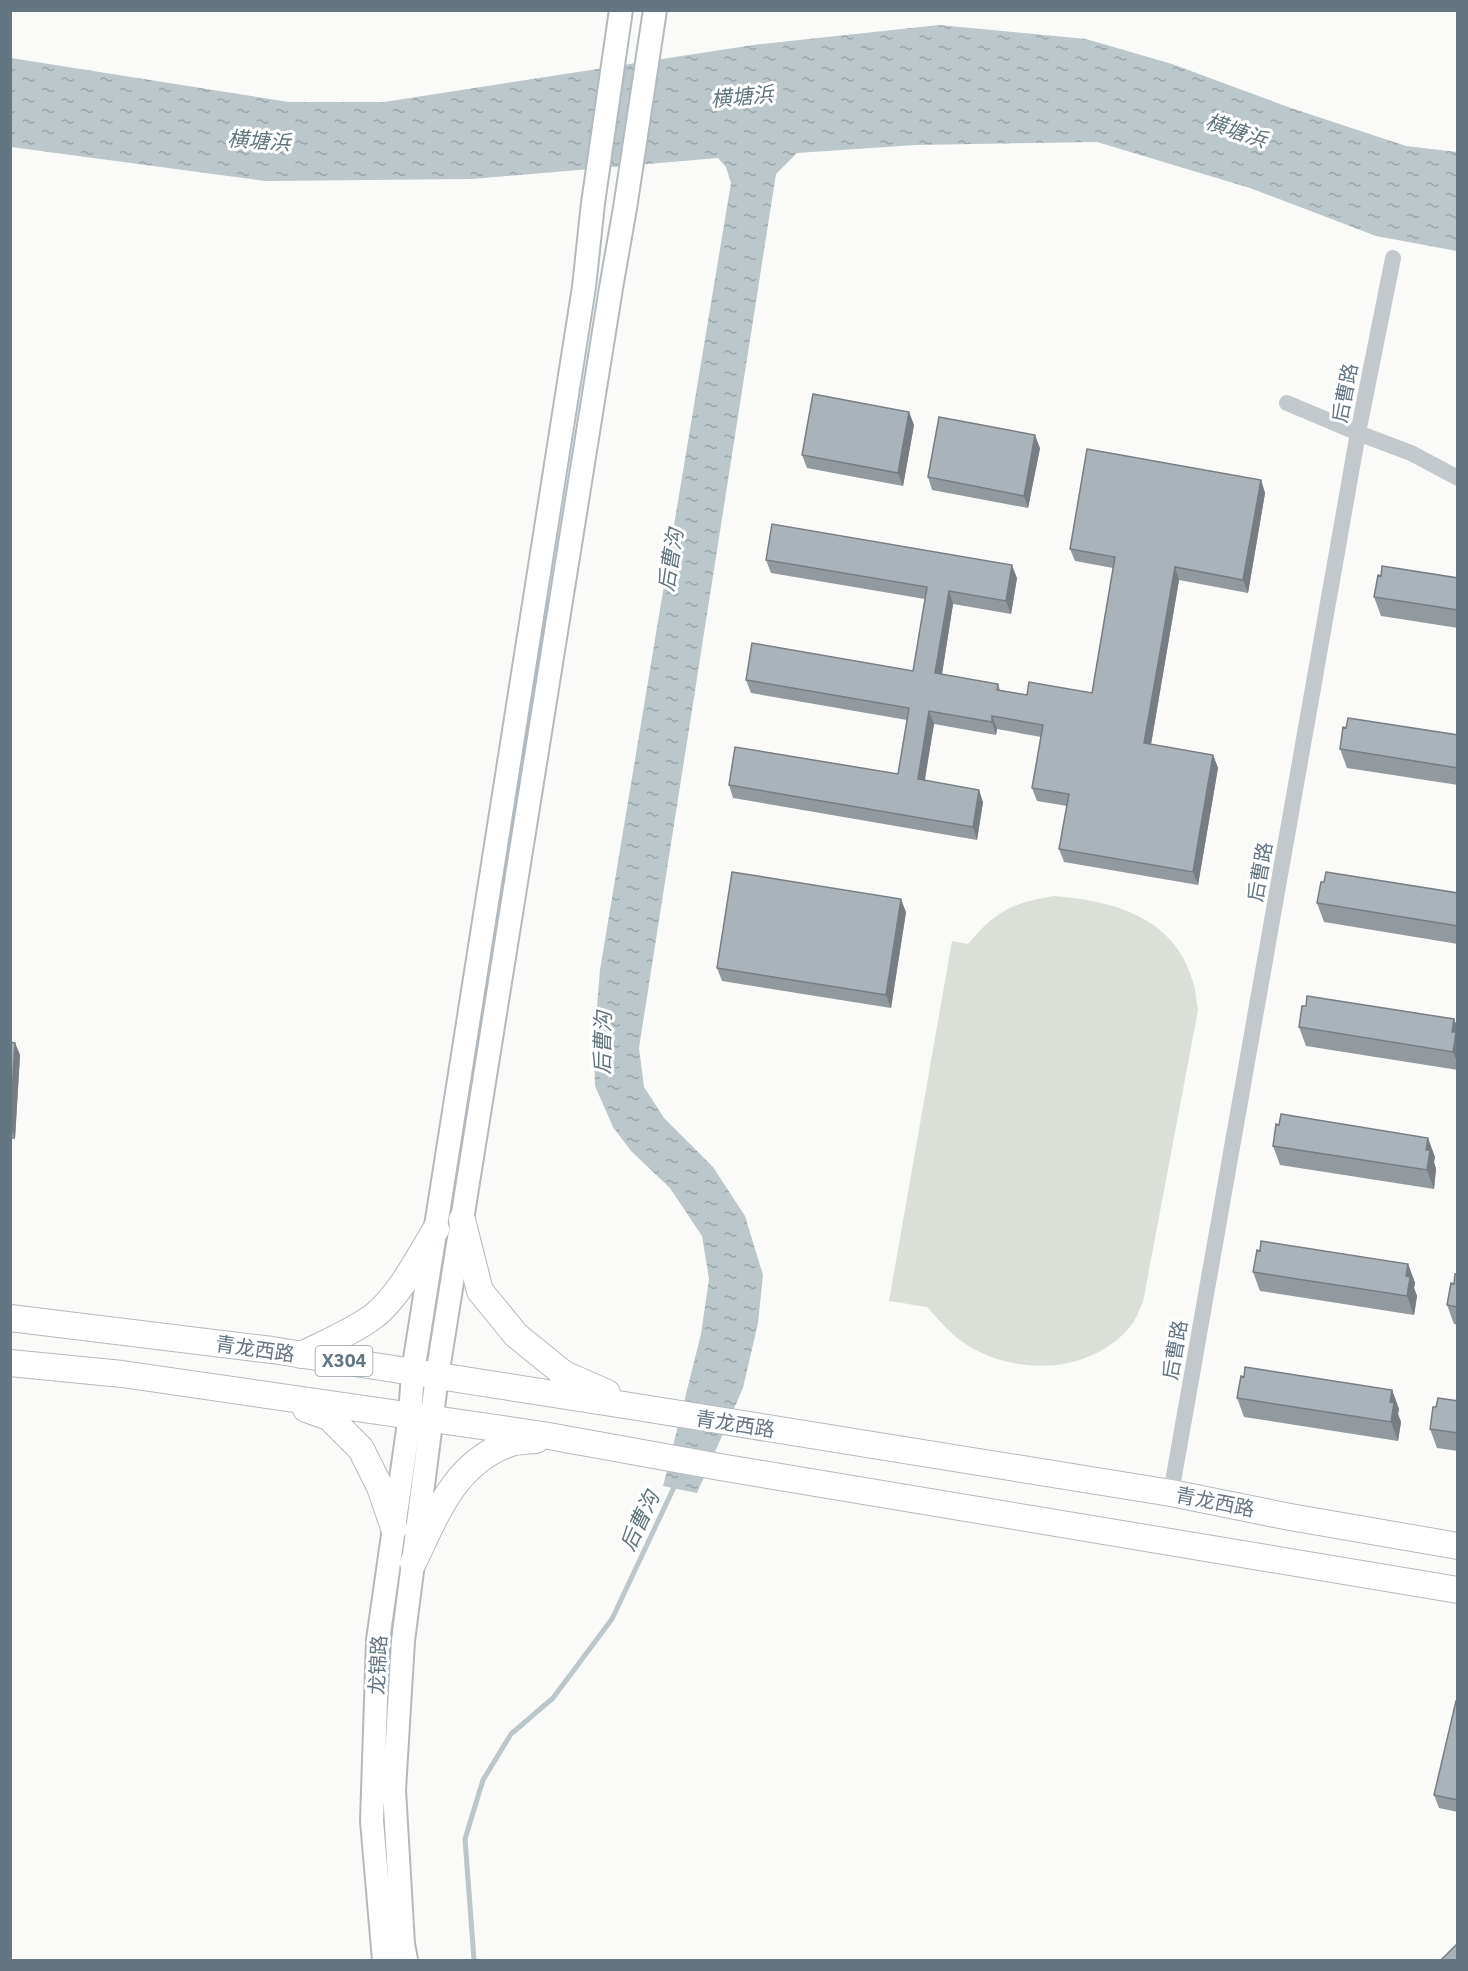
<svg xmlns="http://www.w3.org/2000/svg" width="1468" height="1971" font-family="'IBM Plex Sans','Noto Sans SC',sans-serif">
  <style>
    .green { fill: #dadfd7 }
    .water { fill: url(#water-ripples) }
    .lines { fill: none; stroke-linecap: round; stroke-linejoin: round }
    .stream { stroke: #bbc7cb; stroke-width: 5 }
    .secondary-casing { stroke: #b3babf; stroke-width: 26 }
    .primary-casing { stroke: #b5babe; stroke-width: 28 }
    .street { stroke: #c3c8cc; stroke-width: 16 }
    .secondary { stroke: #fff; stroke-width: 22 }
    .primary { stroke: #fff; stroke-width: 26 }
    .wall { fill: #929a9f }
    .shaded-wall { fill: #777d82 }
    .building { fill: #aab3b9; stroke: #777d82; stroke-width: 1.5 }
    .labels { text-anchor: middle; stroke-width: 6; stroke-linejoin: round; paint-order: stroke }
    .shield { fill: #fff; stroke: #939fa8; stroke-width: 1.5 }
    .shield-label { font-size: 18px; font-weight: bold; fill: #657683 }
    .street-label { font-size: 20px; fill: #657683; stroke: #fff }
    .water-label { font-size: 21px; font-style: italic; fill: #60757c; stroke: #fff }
  </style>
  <defs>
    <pattern id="water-ripples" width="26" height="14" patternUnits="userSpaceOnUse" patternTransform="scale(1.5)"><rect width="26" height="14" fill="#bbc7cb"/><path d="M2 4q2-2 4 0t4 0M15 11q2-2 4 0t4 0" fill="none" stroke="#9ca6aa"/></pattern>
  </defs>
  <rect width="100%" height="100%" fill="#fafaf8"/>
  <path class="green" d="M1054,896C1114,901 1175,917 1193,982C1196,991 1196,1001 1198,1010L1143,1302C1139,1310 1136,1320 1130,1327C1090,1374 1017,1376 967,1345C951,1335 939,1320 927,1307L889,1301L952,941L968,944C996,911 1012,903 1054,896Z"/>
  <path class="water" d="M939,25L1086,39L1172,64L1288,107L1406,146L1457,152V251L1376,236L1250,188L1097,142L915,145L797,153L776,174L639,1048L644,1087L664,1118L713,1167L745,1216L763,1275L758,1323L743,1388L697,1493L663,1486L701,1334L709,1279L702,1236L670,1188L631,1151L613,1127L595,1086L594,1042L600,970L731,183L726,167L718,158L472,179L266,181L11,147V58L289,102H384L753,45Z"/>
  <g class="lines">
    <path class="stream" d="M474,1960L465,1839L483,1780L511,1734L553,1698L612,1619L676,1483"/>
    <defs>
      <path id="secondary" d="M384,1960L372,1821L378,1640L410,1416L413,1372L584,287L593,203L621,10
        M406,1960L403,1944L394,1790L403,1641L437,1376L611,288L625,208L655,10"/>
      <path id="primary" d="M462,1220L480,1291L516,1335L564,1374L607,1393
        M10,1318L272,1350L637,1407L1171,1493L1290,1517L1458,1546
        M301,1355C326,1343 352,1332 374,1316C400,1295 419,1257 436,1229
        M10,1363L122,1374L543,1435L720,1467L1458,1590
        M306,1409L329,1417L361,1449L380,1487L394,1528
        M413,1563C436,1515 454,1464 508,1444C516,1441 527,1441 536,1440"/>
    </defs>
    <use href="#secondary" class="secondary-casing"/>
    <use href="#primary" class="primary-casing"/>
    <path class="street" d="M1287,403L1358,433L1411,453L1458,478
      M1171,1493L1358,433L1393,258"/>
    <use href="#secondary" class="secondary"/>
    <use href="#primary" class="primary"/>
  </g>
  <path class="wall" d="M909,412L914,425L903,486L807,468L802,455Z
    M1040,448L1028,508L932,490L928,477Z
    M1261,480L1265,493L1248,593L1179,580L1151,744L1213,755L1218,768L1198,885L1064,862L1059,849L1067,806L1037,801L1032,788L1041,737L997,729L996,735L934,724L924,780L983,802L977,840L733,798L729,785L898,774L907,720L751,693L746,680L913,671L925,599L771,573L766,560L1017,578L1011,614L953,604L942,674L998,684L1000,690L1027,695L1092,693L1113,568L1075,561L1070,549Z
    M1458,578V628L1381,616L1374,597Z
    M1458,735V785L1347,768L1340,749Z
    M1324,882L1458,893V944L1324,922L1317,903Z
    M906,912L891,1008L722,981L717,968Z
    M1454,1019L1458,1029V1070L1306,1046L1299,1027Z
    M10,1042L15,1043L20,1055L15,1139H10Z
    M1279,1125L1435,1157L1434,1162L1436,1169L1434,1189L1280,1165L1273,1146Z
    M1408,1264L1415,1283L1414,1288L1417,1296L1414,1315L1260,1291L1253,1272Z
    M1458,1274V1325L1454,1324L1447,1305Z
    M1392,1390L1399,1409L1398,1414L1401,1422L1398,1441L1244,1417L1237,1398Z
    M1458,1401V1451L1437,1448L1430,1429L1436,1407Z
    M1458,1701V1812L1439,1808L1434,1795Z"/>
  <path class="shaded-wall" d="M909,412L914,425L903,486L898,473Z
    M1035,435L1040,448L1028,508L1024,496Z
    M1261,480L1265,493L1248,593L1243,580Z
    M1012,565L1017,578L1011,614L1006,601Z
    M1175,567L1179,580L1149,756L1144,743Z
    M949,591L953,604L940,686L935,673Z
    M929,711L934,724L923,792L918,779Z
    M992,716L997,729L996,735L992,722Z
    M1213,755L1218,768L1198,885L1193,872Z
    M979,790L983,802L977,840L973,827Z
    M901,899L906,912L891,1008L886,995Z
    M1454,1019L1458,1029V1064L1453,1052L1452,1032Z
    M15,1043L20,1055L15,1139L10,1126Z
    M1428,1138L1435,1157L1434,1162L1436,1169L1434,1189L1427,1170L1426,1150Z
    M1408,1264L1415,1283L1414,1288L1417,1296L1414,1315L1407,1296L1406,1276Z
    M1392,1390L1399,1409L1398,1414L1401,1422L1398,1441L1391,1422L1390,1402Z"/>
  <path class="building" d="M813,394L909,412L898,473L802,455Z
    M939,417L1035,435L1024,496L928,477Z
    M1087,449L1261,480L1243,580L1175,567L1144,743L1213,755L1193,872L1059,849L1069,794L1032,788L1043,725L992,716V722L929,711L918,779L979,790L973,827L729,785L735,747L898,774L909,708L746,680L752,643L913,671L927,587L766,560L772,524L1012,565L1006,601L949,591L935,673L998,684L997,690L1027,695L1029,682L1092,693L1115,557L1070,549Z
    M1382,566L1458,578V610L1374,597L1378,575L1381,576Z
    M1348,718L1458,735V768L1340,749L1343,727L1346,728Z
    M732,872L901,899L886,995L717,968Z
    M1326,872L1458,893V926L1317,903L1321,882H1324Z
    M1307,996L1454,1019L1452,1032H1456L1453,1052L1299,1027L1302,1006H1306Z
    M10,1042L15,1043L10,1126Z
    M1281,1114L1428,1138L1426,1150H1430L1427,1170L1273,1146L1276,1124L1279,1125Z
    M1261,1241L1408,1264L1406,1276L1410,1277L1407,1296L1253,1272L1257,1250L1260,1251Z
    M1455,1274H1458V1307L1447,1305L1451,1283L1454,1284Z
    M1245,1367L1392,1390L1390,1402L1394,1403L1391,1422L1237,1398L1241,1376L1244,1377Z
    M1438,1398L1458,1401V1433L1430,1429L1433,1407H1436Z
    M1456,1701H1458V1800L1434,1795Z
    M1458,1943V1960H1441Z"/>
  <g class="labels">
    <rect class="shield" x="315.5" y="1346" width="57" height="30" rx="4.5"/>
    <g class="shield-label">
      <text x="344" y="1367">X304</text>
    </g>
    <g class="street-label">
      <text transform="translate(1345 393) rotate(-79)" y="7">后曹路</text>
      <text transform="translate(1260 872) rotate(-80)" y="7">后曹路</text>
      <text transform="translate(255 1349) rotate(8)" y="7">青龙西路</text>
      <text transform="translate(1175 1350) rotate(-80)" y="7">后曹路</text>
      <text transform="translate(735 1424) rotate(9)" y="7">青龙西路</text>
      <text transform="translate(1215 1502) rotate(11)" y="7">青龙西路</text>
      <text transform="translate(378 1665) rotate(-87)" y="7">龙锦路</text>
    </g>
    <g class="water-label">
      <text transform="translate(742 97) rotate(-5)" y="7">横塘浜</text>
      <text transform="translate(1236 131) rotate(19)" y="7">横塘浜</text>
      <text transform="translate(259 141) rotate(4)" y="7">横塘浜</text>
      <text transform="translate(671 560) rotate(-81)" y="7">后曹沟</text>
      <text transform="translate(603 1043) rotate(-89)" y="7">后曹沟</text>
      <text transform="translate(640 1521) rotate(-65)" y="7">后曹沟</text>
    </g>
  </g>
  <rect width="1468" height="1971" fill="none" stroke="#657683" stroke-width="24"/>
</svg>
